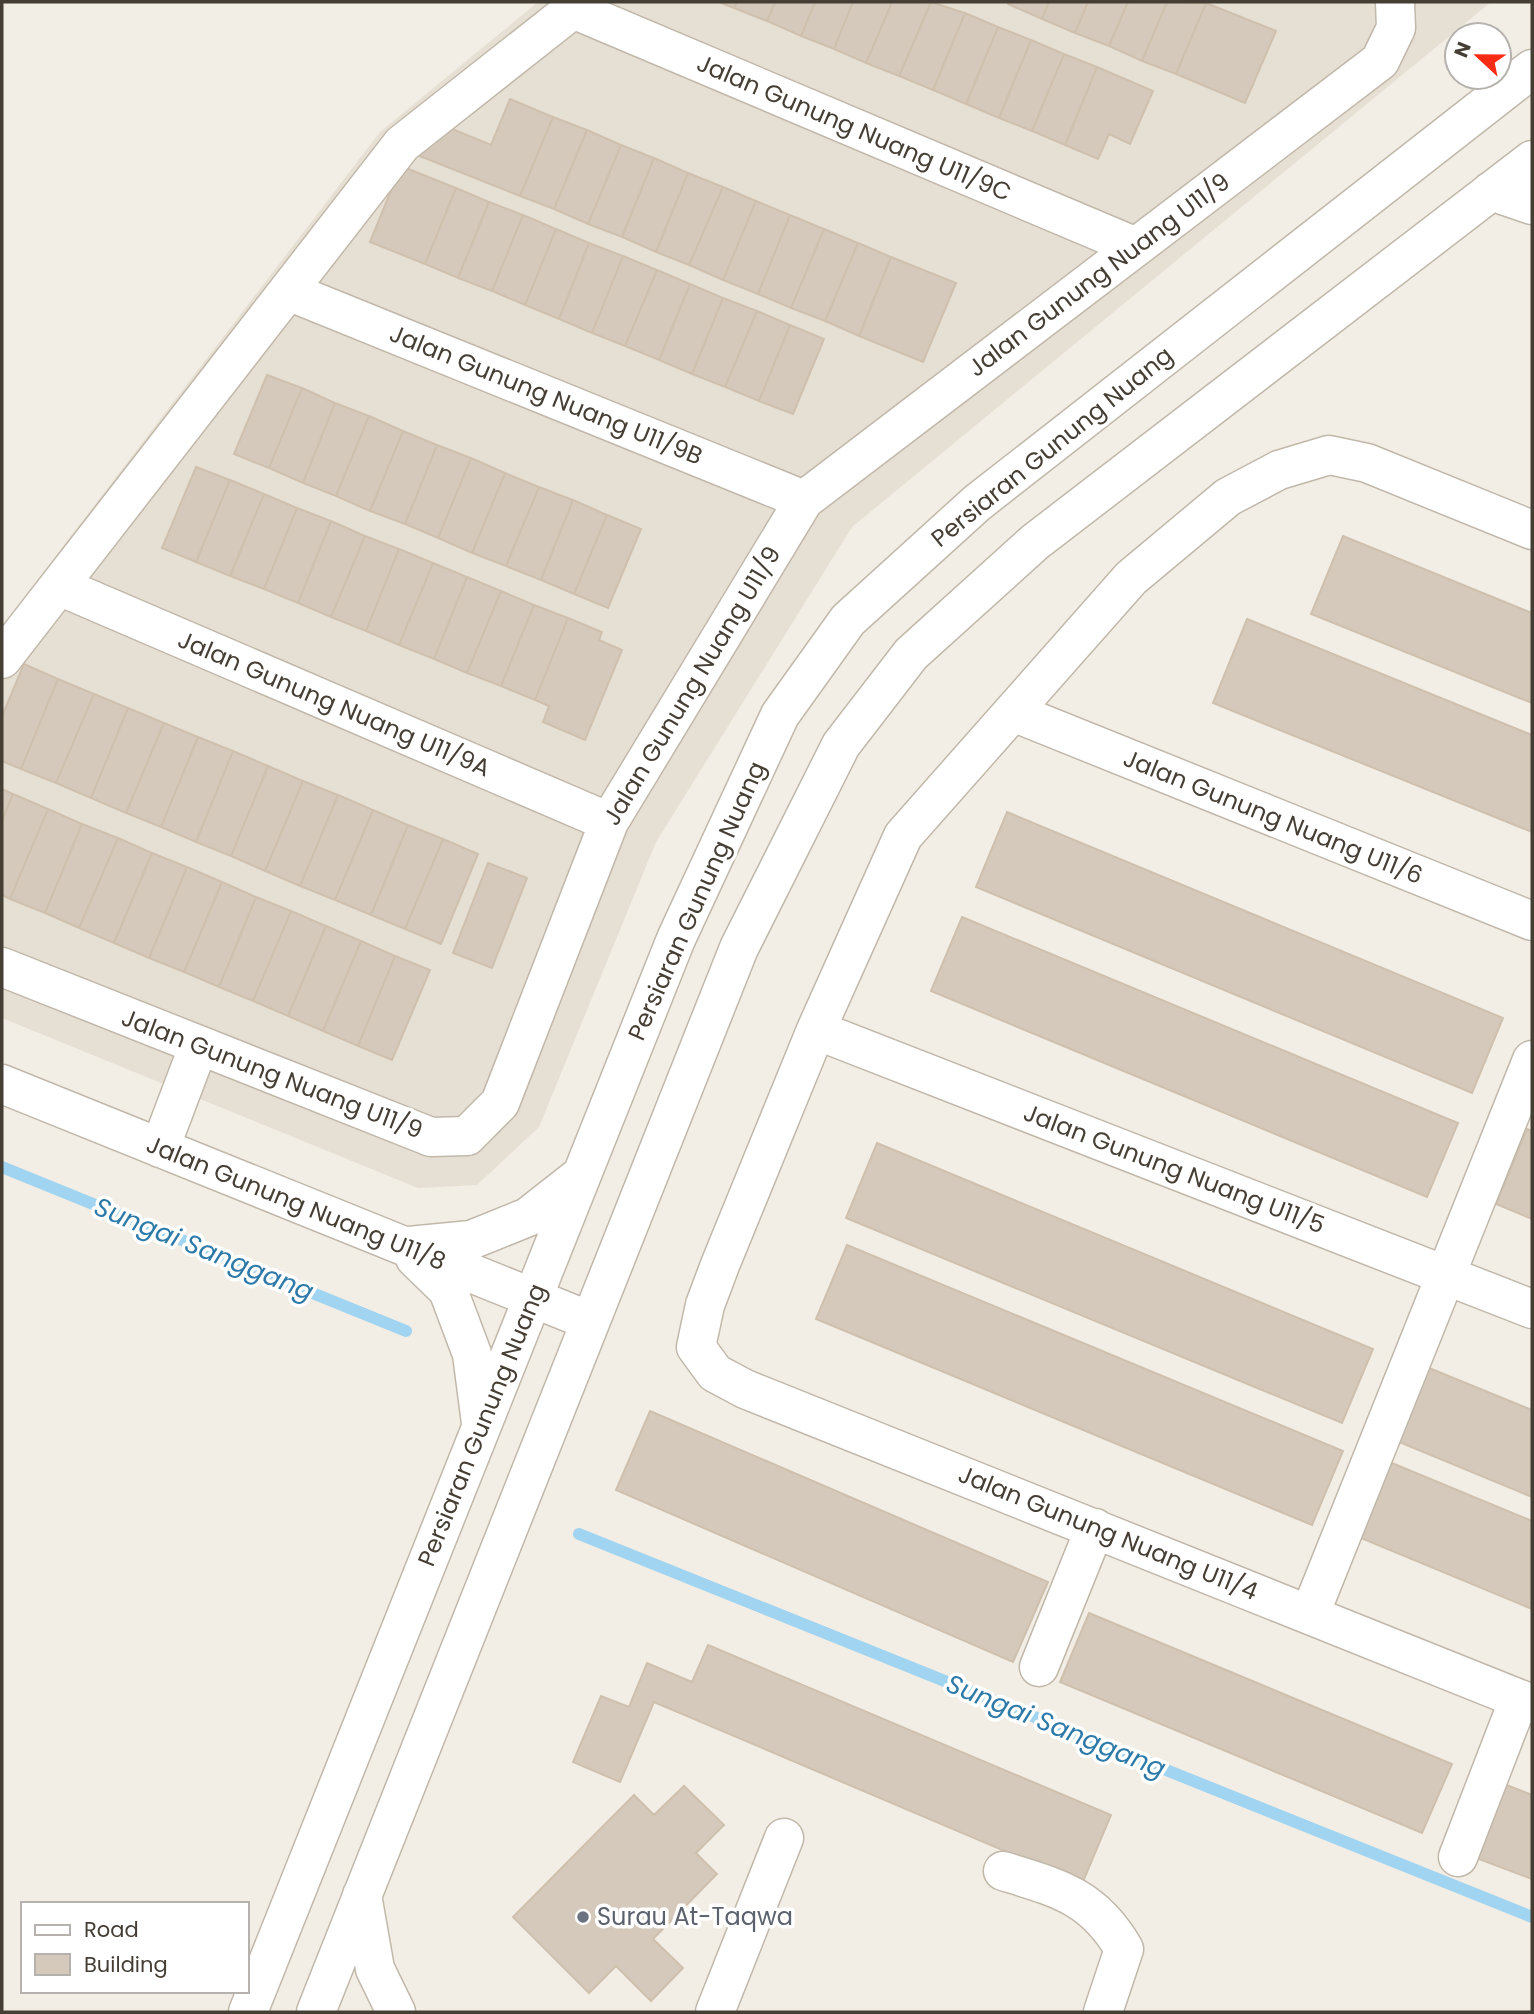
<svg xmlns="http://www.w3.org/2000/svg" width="1534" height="2014" font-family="Poppins,sans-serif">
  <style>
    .residential { fill: #e6dfd3 }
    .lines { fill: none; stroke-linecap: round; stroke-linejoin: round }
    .stream { stroke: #a0d4f0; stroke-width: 12 }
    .building { fill: #d4c9ba; stroke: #cfc0ae; stroke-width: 2 }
    .minor-casing { stroke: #c1b8aa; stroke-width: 41 }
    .minor { stroke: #fff; stroke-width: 38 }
    .worship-dot { fill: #6b7280; stroke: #fff; stroke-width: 2.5 }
    .labels { text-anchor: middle; stroke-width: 7; stroke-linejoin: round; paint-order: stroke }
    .street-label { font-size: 24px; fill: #453e35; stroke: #fff }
    .worship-label { font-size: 24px; fill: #5b616d; stroke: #fff; text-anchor: start }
    .water-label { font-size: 26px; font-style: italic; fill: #2d7aa9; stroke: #fff }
  </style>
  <rect width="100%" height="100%" fill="#f2eee5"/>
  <path class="residential" d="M538,2H1491L852,527L656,842L539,1127L477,1185L418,1188L2,1018V626L380,132Z"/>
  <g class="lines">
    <path class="stream" d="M2,1167L406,1331
      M579,1534L1532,1917"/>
  </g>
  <path class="building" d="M719,2H737L734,8Z
    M737,2H775L767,21L734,8Z
    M775,2H815L801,36L767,21Z
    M815,2H853L834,49L801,36Z
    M853,2H892L866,63L834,49Z
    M892,2H931L899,76L866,63Z
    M931,2L965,13L933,90L899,76Z
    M1009,2H1049L1042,19L1008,4Z
    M1049,2H1088L1075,33L1042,19Z
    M1088,2H1128L1109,46L1075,33Z
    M1128,2H1167L1142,61L1109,46Z
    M1167,2L1206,3L1176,74L1142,61Z
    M1206,3L1276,31L1245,103L1176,74Z
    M965,13L998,27L966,104L933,90Z
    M998,27L1031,40L999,118L966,104Z
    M1031,40L1064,54L1032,131L999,118Z
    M1064,54L1097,67L1065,145L1032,131Z
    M1097,67L1153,91L1130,144L1109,134L1098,159L1065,145Z
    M510,99L553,117L520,196L417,155L452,129L491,145Z
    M553,117L587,130L554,209L520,196Z
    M587,130L621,145L588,224L554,209Z
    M621,145L654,158L622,237L588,224Z
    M654,158L688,173L656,252L622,237Z
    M401,166L456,188L425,264L370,242Z
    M688,173L723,187L689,265L656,252Z
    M723,187L756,201L723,280L689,265Z
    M456,188L489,202L458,278L425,264Z
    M756,201L790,215L758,294L723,280Z
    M489,202L523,215L492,291L458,278Z
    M523,215L556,229L525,305L492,291Z
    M790,215L824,229L791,308L758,294Z
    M556,229L589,243L559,319L525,305Z
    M824,229L858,243L825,321L791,308Z
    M589,243L623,256L592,333L559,319Z
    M858,243L891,257L859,336L825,321Z
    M623,256L657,270L625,346L592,333Z
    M891,257L956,283L923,362L859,336Z
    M657,270L690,284L659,360L625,346Z
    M690,284L723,298L692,374L659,360Z
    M723,298L757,311L725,387L692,374Z
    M757,311L790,325L759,401L725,387Z
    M790,325L824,339L793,414L759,401Z
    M267,375L302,388L269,468L234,454Z
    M302,388L335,403L303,483L269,468Z
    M335,403L369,416L336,496L303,483Z
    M369,416L403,431L370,511L336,496Z
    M403,431L437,445L405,524L370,511Z
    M437,445L471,458L438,538L405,524Z
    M471,458L505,473L472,553L438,538Z
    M196,467L230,480L196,562L162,548Z
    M505,473L539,487L506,566L472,553Z
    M230,480L264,494L230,576L196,562Z
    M539,487L573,500L541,580L506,566Z
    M264,494L297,508L264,589L230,576Z
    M573,500L607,515L574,594L541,580Z
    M297,508L331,521L298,603L264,589Z
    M607,515L641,529L608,608L574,594Z
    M331,521L365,536L331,617L298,603Z
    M365,536L399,549L366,631L331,617Z
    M1343,536L1532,613V703L1311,614Z
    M399,549L433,563L399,645L366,631Z
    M433,563L467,577L434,659L399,645Z
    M467,577L501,591L467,673L434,659Z
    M501,591L534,605L501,686L467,673Z
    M534,605L568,618L535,700L501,686Z
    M568,618L602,632L599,640L622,650L585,740L543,722L549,706L535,700Z
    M1247,619L1532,735V832L1213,703Z
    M24,664L58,679L21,769L2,761V716Z
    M58,679L94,694L56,783L21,769Z
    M94,694L128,708L91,798L56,783Z
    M128,708L164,723L126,813L91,798Z
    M164,723L198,737L161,827L126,813Z
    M198,737L233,751L196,842L161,827Z
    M233,751L268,766L231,856L196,842Z
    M268,766L303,781L265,871L231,856Z
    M303,781L338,795L300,886L265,871Z
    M2,789L13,794L2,821Z
    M13,794L48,809L10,899L2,895V821Z
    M338,795L373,810L335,900L300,886Z
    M48,809L82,824L45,913L10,899Z
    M373,810L408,825L371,915L335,900Z
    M1007,812L1503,1018L1472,1093L976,887Z
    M82,824L118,838L79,928L45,913Z
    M408,825L443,839L405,929L371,915Z
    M118,838L152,853L114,943L79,928Z
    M443,839L478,854L441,944L405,929Z
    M152,853L187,867L149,958L114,943Z
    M488,863L527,878L492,968L453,953Z
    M187,867L222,882L184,972L149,958Z
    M222,882L256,897L219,987L184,972Z
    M256,897L291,911L253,1001L219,987Z
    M291,911L326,926L288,1016L253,1001Z
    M962,917L1458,1123L1427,1197L931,991Z
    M326,926L361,941L323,1031L288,1016Z
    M361,941L395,956L358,1046L323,1031Z
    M395,956L430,970L392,1060L358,1046Z
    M1527,1129L1532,1131V1219L1496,1204Z
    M877,1143L1373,1349L1342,1423L846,1218Z
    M847,1245L1343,1451L1312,1525L816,1319Z
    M1429,1368L1532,1410V1497L1399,1442Z
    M650,1411L1048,1582L1013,1662L616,1490Z
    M1387,1461L1532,1521V1609L1356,1536Z
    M1089,1613L1452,1764L1422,1833L1060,1682Z
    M708,1645L1111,1815L1082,1884L654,1702L620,1782L573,1762L601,1696L629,1707L647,1663L692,1682Z
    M1504,1784L1532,1795V1879L1476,1858Z
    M684,1786L724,1825L696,1853L717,1874L653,1939L683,1968L651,2001L616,1966L589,1993L513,1917L634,1795L654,1815Z"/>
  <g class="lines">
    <defs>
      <path id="minor" d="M573,9L1136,247
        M1491,191L1532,205
        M288,291L804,500
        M1532,530L1367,463L1329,455L1279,470L1228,497L1131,578L903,836L816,1030L720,1265L705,1305L696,1347L715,1373L745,1389L1532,1704
        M59,586L609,822
        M2,659L402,144L582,2
        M1013,712L1532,921
        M2,967L431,1137L467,1136L500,1103L609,822L804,500L1380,61L1396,28L1395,2
        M816,1030L1532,1309
        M2,1084L590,1321
        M160,1148L199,1045
        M409,1246L471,1240L528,1217L579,1177
        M415,1258L448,1290L472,1354L481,1423
        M1310,1614L1532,1060
        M1039,1667L1095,1528
        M1458,1857L1519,1699
        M1003,1871C1058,1888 1093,1896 1124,1949L1103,2012
        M362,1895L375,1969L396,2012
        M248,2012L676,939L780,715L848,620L977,503L1532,69
        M316,2012L739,948L841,745L911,654L1035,542L1532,160
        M715,2012L784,1838"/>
    </defs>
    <use href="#minor" class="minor-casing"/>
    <use href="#minor" class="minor"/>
  </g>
  <circle class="worship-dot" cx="583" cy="1917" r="7"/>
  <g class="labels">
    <g class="street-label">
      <text transform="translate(854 128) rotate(23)" y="8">Jalan Gunung Nuang U11/9C</text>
      <text transform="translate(1099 275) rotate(-37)" y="8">Jalan Gunung Nuang U11/9</text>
      <text transform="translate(546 395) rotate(22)" y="8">Jalan Gunung Nuang U11/9B</text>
      <text transform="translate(1052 447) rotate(-39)" y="8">Persiaran Gunung Nuang</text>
      <text transform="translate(692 686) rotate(-59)" y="8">Jalan Gunung Nuang U11/9</text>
      <text transform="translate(334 704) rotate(23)" y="8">Jalan Gunung Nuang U11/9A</text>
      <text transform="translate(1273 817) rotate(22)" y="8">Jalan Gunung Nuang U11/6</text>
      <text transform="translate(697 901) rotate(-66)" y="8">Persiaran Gunung Nuang</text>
      <text transform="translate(272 1074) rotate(21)" y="8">Jalan Gunung Nuang U11/9</text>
      <text transform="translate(1174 1169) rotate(21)" y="8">Jalan Gunung Nuang U11/5</text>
      <text transform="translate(296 1203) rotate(22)" y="8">Jalan Gunung Nuang U11/8</text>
      <text transform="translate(482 1425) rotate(-68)" y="8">Persiaran Gunung Nuang</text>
      <text transform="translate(1108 1533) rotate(22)" y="8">Jalan Gunung Nuang U11/4</text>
    </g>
    <g class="worship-label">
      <text x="597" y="1925">Surau At-Taqwa</text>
    </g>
    <g class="water-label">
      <text transform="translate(204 1249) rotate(22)" y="9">Sungai Sanggang</text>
      <text transform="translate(1056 1726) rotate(22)" y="9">Sungai Sanggang</text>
    </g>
  </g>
  <rect width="1534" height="2014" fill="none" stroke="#453e35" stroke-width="7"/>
  <rect x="21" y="1902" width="228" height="91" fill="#ffffff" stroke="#b5b2ae" stroke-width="2"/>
  <rect x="35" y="1925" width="35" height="10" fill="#ffffff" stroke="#b5b2ae" stroke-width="2"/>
  <text x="84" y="1937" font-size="21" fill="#453e35">Road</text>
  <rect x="35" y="1954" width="35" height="21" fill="#d4c9ba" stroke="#b5b2ae" stroke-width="2"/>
  <text x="84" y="1972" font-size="21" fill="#453e35">Building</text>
  <g transform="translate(1478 56) rotate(292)"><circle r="33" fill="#ffffff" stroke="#b5b2ae" stroke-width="2"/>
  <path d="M0-5L12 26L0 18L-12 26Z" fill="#fa2b14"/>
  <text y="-10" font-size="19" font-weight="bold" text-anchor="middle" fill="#453e35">N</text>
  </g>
</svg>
